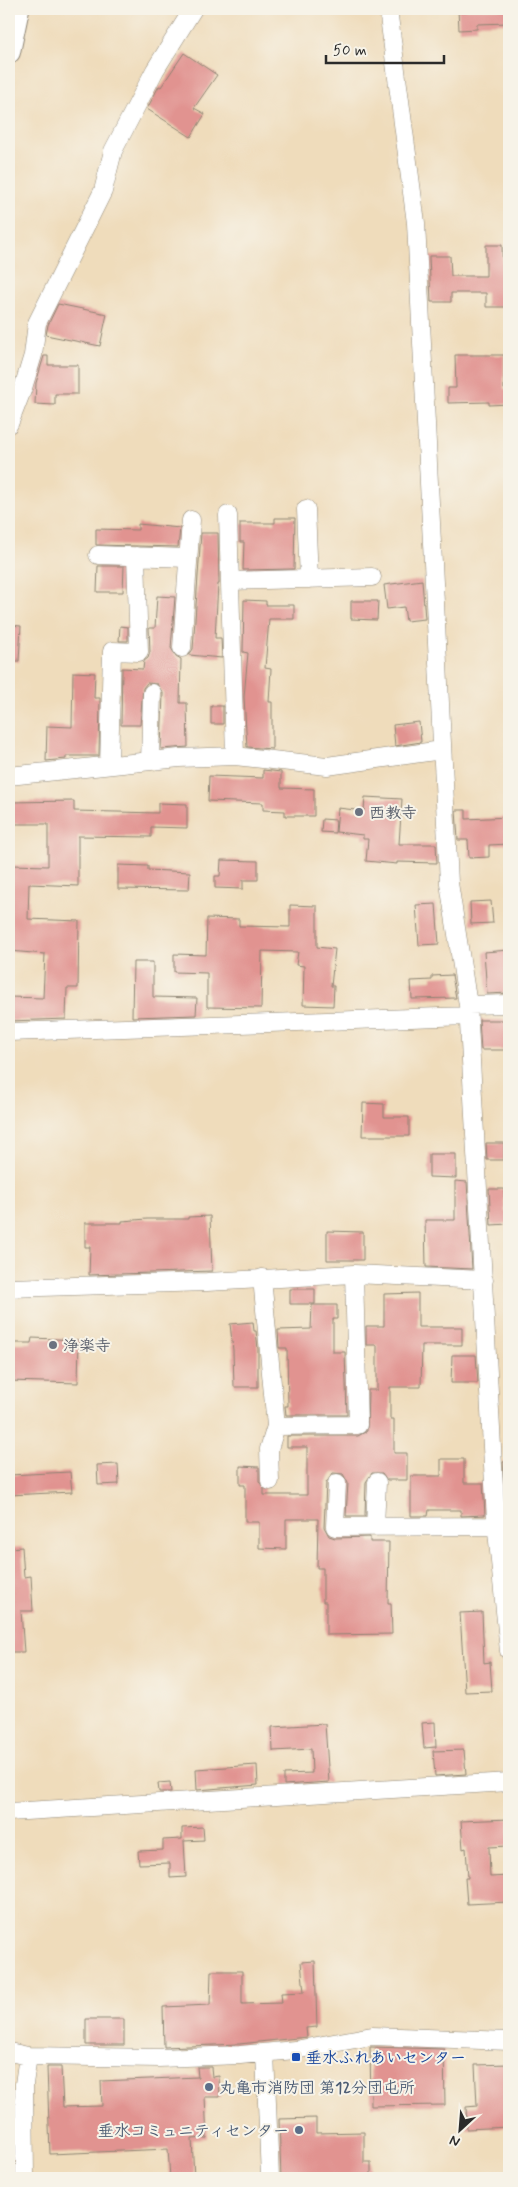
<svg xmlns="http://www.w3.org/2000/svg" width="518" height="2187" font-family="Mynerve,'Klee One',sans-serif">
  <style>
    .building { fill: #e19390 }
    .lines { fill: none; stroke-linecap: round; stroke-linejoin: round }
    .minor-casing { stroke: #8d8473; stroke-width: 19 }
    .major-casing { stroke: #8d8473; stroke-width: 24 }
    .minor { stroke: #fff; stroke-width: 18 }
    .major { stroke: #fff; stroke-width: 22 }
    .worship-dot { fill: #6b7280; stroke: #f7f3e8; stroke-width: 2 }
    .transit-dot { fill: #1a4fb4; stroke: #f7f3e8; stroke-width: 2 }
    .service-dot { fill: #5c6f8a; stroke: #f7f3e8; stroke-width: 2 }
    .labels { text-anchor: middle; stroke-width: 4; stroke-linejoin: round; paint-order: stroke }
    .worship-label { font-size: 16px; font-weight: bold; fill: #5b616d; stroke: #f7f3e8; text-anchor: start }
    .transit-label { font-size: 16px; font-weight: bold; fill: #164399; stroke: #f7f3e8; text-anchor: start }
    .service-label { font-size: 16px; font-weight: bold; fill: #4e5e75; stroke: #f7f3e8; text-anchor: start }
  </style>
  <rect width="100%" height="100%" fill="#f7f3e8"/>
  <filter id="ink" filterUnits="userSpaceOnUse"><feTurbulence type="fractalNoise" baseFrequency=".02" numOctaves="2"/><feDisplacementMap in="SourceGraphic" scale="10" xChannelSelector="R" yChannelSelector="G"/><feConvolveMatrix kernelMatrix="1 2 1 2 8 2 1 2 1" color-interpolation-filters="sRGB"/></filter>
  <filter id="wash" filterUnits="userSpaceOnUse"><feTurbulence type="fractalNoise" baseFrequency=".0096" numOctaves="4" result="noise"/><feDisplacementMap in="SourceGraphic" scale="20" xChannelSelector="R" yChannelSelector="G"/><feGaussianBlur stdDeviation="1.12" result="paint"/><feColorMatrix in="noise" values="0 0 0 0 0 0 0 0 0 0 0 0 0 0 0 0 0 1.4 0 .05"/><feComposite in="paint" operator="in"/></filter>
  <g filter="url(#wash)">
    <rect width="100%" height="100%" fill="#efdcbb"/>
    <g id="blocks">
      <path class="building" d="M458,9H509V23L477,24V29L459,30Z
        M184,53L217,75L194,108L205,114L191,137L147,109L159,86L161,87Z
        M486,245H502L503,278H506V307H486V293H451V302H431L429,256H450L451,276H486Z
        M58,304L107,314L100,346L46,335L48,325Z
        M455,355H504V389H509V404L489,405V402L448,403V388H456Z
        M44,356H48V365H78V394H55V405L35,404L36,383Z
        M275,518H295L294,569L243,570L244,542H240V523H275Z
        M138,524L180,528L178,547L96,545V529L138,530Z
        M201,533H218L219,584H218L215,638H221L222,658L189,655L193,649Z
        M98,566H124L123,592H97Z
        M422,580L425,619L406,621L404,607L387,609L384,585Z
        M157,596L175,597L171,648L176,656L181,659L180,703H187L188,747L161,749L163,693L157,684L147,683L143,688L140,725H121L122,668L143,669L144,661L148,658L150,652L149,628H155Z
        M244,600L266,601V605H294V619H269L265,668L271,669L269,702H272V749L247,747L244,697L248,653L243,652Z
        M351,601H378L377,620L351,619Z
        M9,625L21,626L19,661H9Z
        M120,626L128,627V641H119Z
        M73,672L95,673L94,698H100L99,756H66V759L46,761L47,726L72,727Z
        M211,706H223V724H211Z
        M419,722L421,742L395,746L393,725Z
        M263,770L281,772V788L314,789V816H285V811L263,810V803L208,801L209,776L263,778Z
        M365,797L402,799L399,844H436L437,863L397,862V864L366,861L368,839H363V835L336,832L338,808L364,811Z
        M74,801V811L117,812L158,813V803L187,804V828L151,827V837L78,836V886L29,884L28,919L79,921L78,988H67L66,1019L9,1021V997L43,998L45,954L9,951L11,865L48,866V824H9V802Z
        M456,810H466V819L509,817V844L489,845V857L469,858L468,840H458Z
        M322,819L336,820L335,833L321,832Z
        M221,860L258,861V880H243V889L215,888V876H220Z
        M118,865L148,866V870L190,872L189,890L118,889Z
        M491,901L493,923L471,924L470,902Z
        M436,904L439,944L419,945L416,905Z
        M290,905L317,906V947L335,949L331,986H334L333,1006L303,1005L304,966L296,965L298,952L262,951L261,1008L207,1007V973L174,972V954L206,955L207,918L239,919V926L290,927Z
        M509,950V993L487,994L484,952Z
        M133,962H153V997L197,998L196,1015L132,1017Z
        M452,975L456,998L412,999L411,981L432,980V976Z
        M479,1020H509V1050H481Z
        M363,1103L384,1104V1117H409V1136H362Z
        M486,1143H504V1160H487Z
        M429,1154H456V1178L429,1177Z
        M455,1181L467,1182L472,1269L426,1267L425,1220H455Z
        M489,1189H504L505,1212H509V1224L491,1225Z
        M210,1216L212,1271L89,1275L90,1247H85V1223H122V1221L147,1219H188V1217Z
        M327,1231L363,1232V1260H327Z
        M290,1289H315V1304H290Z
        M418,1293V1327H462V1345H422L421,1387H390V1419H394V1453H407V1480H387L382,1473H372L366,1482L365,1516H346L348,1483L343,1474L333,1473L326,1483L324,1527L329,1536L335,1538L370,1537V1542H389L388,1603H391L392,1634L326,1635V1602H323V1568H317L318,1519H286V1549L259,1548V1522H245V1485H240V1466L259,1467V1481L264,1489V1495H307V1447H287V1436H358L367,1431L368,1390H377V1345H366V1326H384V1294Z
        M312,1305H337V1319H333V1352H345L347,1415H286L285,1406H288L287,1348H279L278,1330L311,1329Z
        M253,1322L254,1331H256L258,1349V1387H234L233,1350L230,1324Z
        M32,1338L79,1340L78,1383L9,1381V1343H31Z
        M452,1355H476L478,1383H451Z
        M441,1459H464V1483H483L485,1515L461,1516V1510H429L428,1516H411V1476H441Z
        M509,1461V1509L506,1510L503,1462Z
        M118,1464L119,1484L98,1485L97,1465Z
        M70,1472L72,1492L9,1495V1475Z
        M22,1547L24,1577L31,1576L33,1611H21L24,1652H9V1548Z
        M482,1612L484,1663L490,1662L492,1691L465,1692L460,1613Z
        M435,1722L436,1747L424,1748L422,1723Z
        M325,1724L329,1782L284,1785V1774L312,1773L311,1749L273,1751L272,1727Z
        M464,1750L466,1774L435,1776L433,1751Z
        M257,1765L258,1785L197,1790L196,1769Z
        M170,1782L171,1792H159L158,1783Z
        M509,1819V1846L489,1847L490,1877L509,1876V1902L467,1904L465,1878H468L466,1848L463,1849L461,1821Z
        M203,1827L204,1840L184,1841L186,1877L170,1878V1863L139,1864L138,1851L163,1850V1840L182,1839V1828Z
        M315,1961L317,2027L306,2028L307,2037L239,2044L164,2047L163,2007L210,2005L211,1971H242V2004L282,2003L281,1993L304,1992L301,1962Z
        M86,2019H124V2045H86Z
        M370,2047L444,2049L445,2105L371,2106Z
        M509,2064V2127L467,2129L466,2107L477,2106L475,2065Z
        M47,2067H61L63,2107L102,2106L101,2081L198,2077L197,2067H211L212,2077L219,2076L220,2097H205L207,2138L192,2139L194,2178H170L168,2149L50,2154Z
        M316,2118V2133L364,2132V2162H371V2177L281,2178L279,2119Z"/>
    </g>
  </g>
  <g filter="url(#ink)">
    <use href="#blocks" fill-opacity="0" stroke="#8d8473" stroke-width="1"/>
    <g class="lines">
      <defs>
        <path id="minor" d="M388,9L416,223L449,883L468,1005L496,1521L509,1651
          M9,424L23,388L33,355L37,323L103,191L113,151L155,70L193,9
          M306,509L309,579
          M228,515L235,756
          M98,555L188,558
          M230,581L372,577
          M182,648L191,520
          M150,761L152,693
          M109,765L112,651L139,652L136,556
          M9,776L179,758L235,756L327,766L442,750
          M468,1005L509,1004
          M9,1032L468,1016
          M262,1278L276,1426
          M9,1288L207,1282L354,1274L484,1280
          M270,1481L269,1449L276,1426L358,1425L354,1274
          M337,1483L335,1527L496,1526
          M375,1526L377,1482
          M9,1812L509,1782
          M9,2052L28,2056L159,2058L240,2055L295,2050L372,2036L509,2041
          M265,2053L270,2178
          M25,2178L24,2084L28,2056"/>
        <path id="major" d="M9,52L18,9"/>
      </defs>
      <use href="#minor" class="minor-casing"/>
      <use href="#major" class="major-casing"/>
      <use href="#minor" class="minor"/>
      <use href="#major" class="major"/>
    </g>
  </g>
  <g class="worship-dot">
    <circle cx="359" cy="812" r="5"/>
    <circle cx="53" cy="1345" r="5"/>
  </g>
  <rect class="transit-dot" x="291" y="2052" width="10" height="10" rx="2.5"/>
  <g class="service-dot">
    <circle cx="209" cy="2087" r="5"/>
    <circle cx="299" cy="2130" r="5"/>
  </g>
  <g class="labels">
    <g class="worship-label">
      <text x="369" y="818">西教寺</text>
      <text x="63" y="1351">浄楽寺</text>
    </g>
    <g class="transit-label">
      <text x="306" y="2063">垂水ふれあいセンター</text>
    </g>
    <g class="service-label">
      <text x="219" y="2093">丸亀市消防団 第12分団屯所</text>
      <text x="289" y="2136" text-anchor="end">垂水コミュニティセンター</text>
    </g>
  </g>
  <rect width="518" height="2187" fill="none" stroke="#f7f3e8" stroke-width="30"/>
  <g transform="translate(460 2130) rotate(206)" stroke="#f7f3e8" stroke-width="4" paint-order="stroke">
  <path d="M0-4L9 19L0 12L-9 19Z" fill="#2b2b2b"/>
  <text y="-8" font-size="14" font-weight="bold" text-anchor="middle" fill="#2b2b2b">N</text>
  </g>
  <path d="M326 55v8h118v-8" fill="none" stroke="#2b2b2b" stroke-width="2.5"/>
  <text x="333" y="55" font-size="15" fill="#2b2b2b" stroke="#f7f3e8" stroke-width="4" paint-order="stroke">50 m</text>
</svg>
